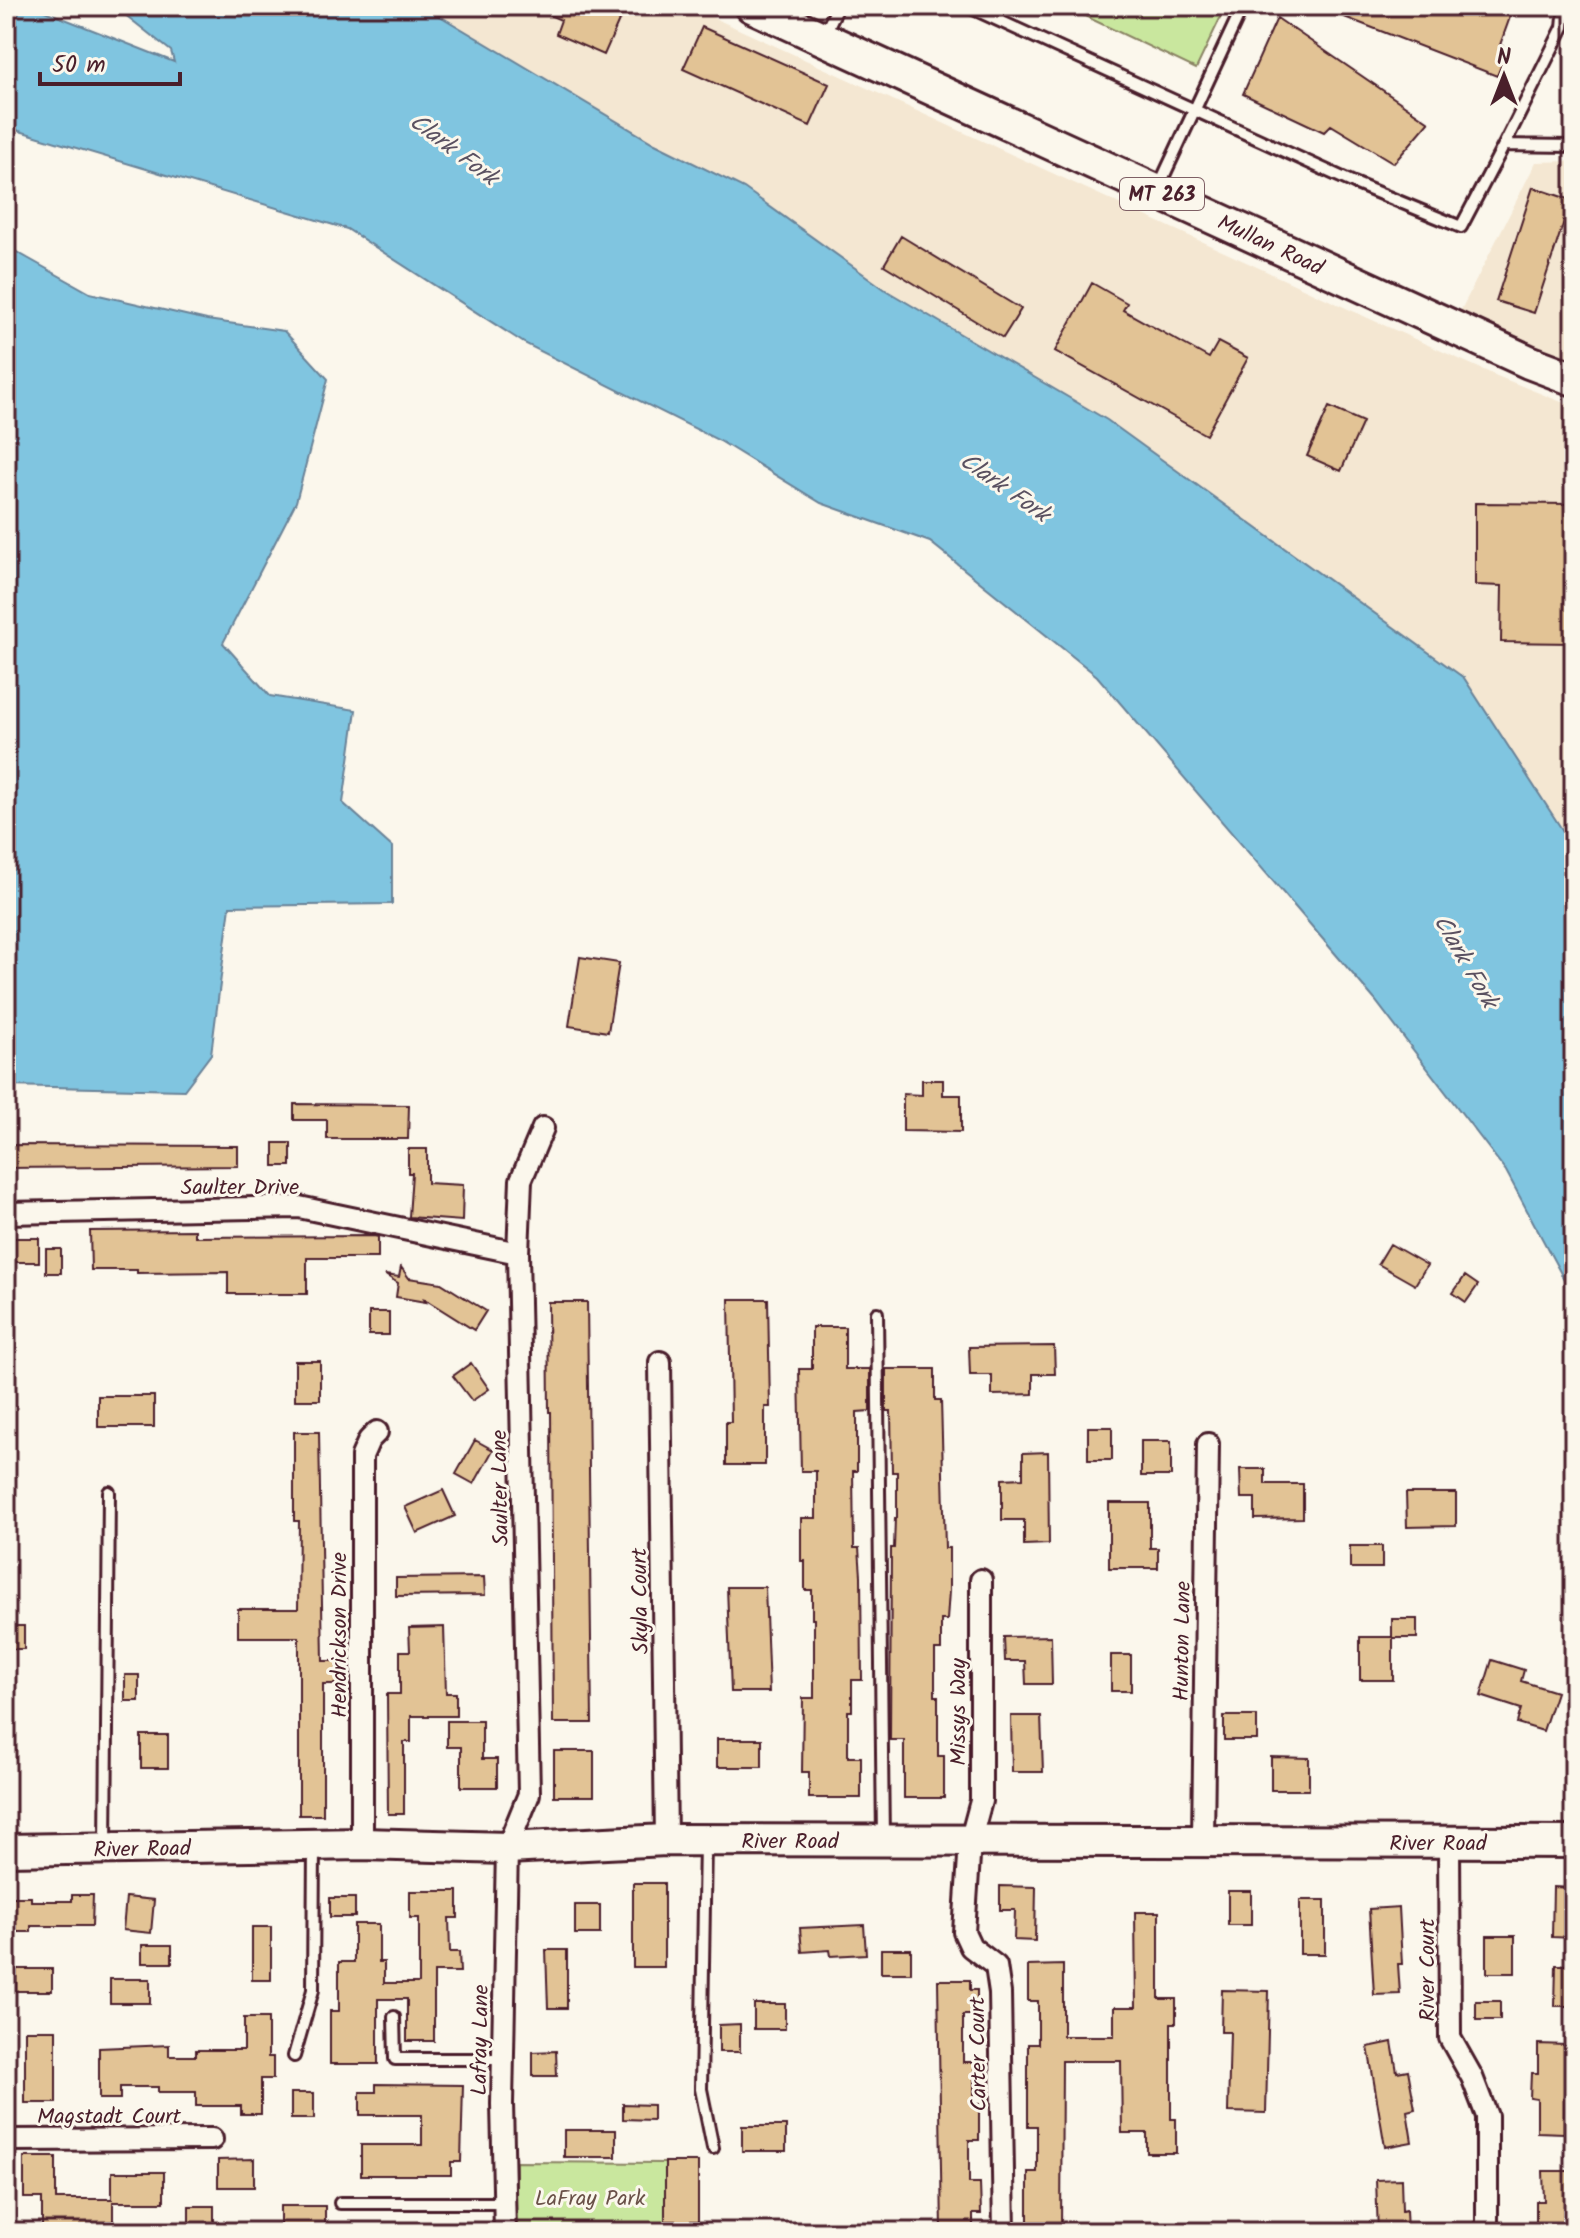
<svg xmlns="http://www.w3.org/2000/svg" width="1580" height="2238" font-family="Kalam,sans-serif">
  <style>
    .built { fill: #f4e7d2 }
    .green { fill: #c9e79e; stroke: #8a8364; stroke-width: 2 }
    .water { fill: #80c5e0; stroke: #6a8398; stroke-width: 2 }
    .building { fill: #e2c395; stroke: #4a1f2b; stroke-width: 2 }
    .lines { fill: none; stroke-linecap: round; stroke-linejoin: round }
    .lane-casing { stroke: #4a1f2b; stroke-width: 16 }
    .street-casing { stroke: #4a1f2b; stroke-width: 26 }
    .secondary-casing { stroke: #4a1f2b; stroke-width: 36 }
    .primary-casing { stroke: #4a1f2b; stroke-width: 38 }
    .lane { stroke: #fbf7ec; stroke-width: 10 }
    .street { stroke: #fbf7ec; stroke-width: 20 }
    .secondary { stroke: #fbf7ec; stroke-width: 30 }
    .primary { stroke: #fbf7ec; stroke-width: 32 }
    .labels { text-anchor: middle; stroke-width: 6; stroke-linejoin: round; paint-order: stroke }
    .shield { fill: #fbf7ec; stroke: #7f6065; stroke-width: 2 }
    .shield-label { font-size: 20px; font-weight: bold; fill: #4a1f2b }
    .street-label { font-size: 22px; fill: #4a1f2b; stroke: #fbf7ec }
    .park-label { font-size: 22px; fill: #6a5148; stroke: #fbf7ec }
    .water-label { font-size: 24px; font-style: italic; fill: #5a5161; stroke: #fbf7ec }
  </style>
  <rect width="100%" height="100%" fill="#fbf7ec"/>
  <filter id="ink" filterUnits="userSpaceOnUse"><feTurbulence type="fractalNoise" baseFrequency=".0125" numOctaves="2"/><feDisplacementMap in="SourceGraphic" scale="16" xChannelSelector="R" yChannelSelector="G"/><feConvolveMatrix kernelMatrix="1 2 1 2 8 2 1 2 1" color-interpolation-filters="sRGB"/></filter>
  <g filter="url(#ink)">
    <path class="built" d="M423,6H688L1368,318L1497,376L1574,407V848L1464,678L1107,420L887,291L744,188L655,144Z
      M1574,161V362L1459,314L1536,162Z"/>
    <path class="green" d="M1064,6H1226L1196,69Z
      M516,2162L665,2163V2232H516Z"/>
    <path class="water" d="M6,6H32L174,62L171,51L114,6H423L655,144L744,188L887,291L1107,420L1464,678L1574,848V1298L1506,1171L1375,1000L1097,676L930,542L821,503L720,441L524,343L347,229L6,127Z
      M6,246L90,293L207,320L284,331L328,379L296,502L223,643L270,696L356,710L343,803L392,847V904L230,906L211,1054L184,1090L6,1086Z"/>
    <path class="building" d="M529,6H616L614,11L622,14L604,55L556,34L561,20Z
      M1316,6H1514L1500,45L1508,49L1497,76Z
      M1277,18L1429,122L1394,163L1331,125L1324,132L1243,94Z
      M702,27L829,84L810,126L683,69Z
      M1533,187L1571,200L1534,313L1496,301Z
      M901,236L1021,309L1003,338L884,265Z
      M1092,283L1127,303L1123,310L1209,358L1218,342L1248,358L1206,435L1055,351Z
      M1329,407L1363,422L1341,471L1307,456Z
      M1475,503L1574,504V643L1501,642L1502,586L1475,585Z
      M580,957L619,963L608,1032L569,1026Z
      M922,1080H943V1095H961V1132L903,1131V1094L922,1095Z
      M294,1104L409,1105L408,1139H327V1120H294Z
      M274,1143H291V1166H274Z
      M6,1145L238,1146V1166L6,1168Z
      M408,1149H427V1183L463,1185L462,1221L409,1217L412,1173H408Z
      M195,1230V1237L374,1236L378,1237V1258H307V1294H228V1272L137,1273V1270H91L90,1231Z
      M11,1238H39V1262H11Z
      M1390,1244L1427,1265L1415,1285L1378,1264Z
      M46,1249H61V1273H46Z
      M401,1267L409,1278L441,1283L486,1311L474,1330L423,1298L426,1302L396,1297L398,1283L385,1275L399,1277Z
      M1465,1276L1478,1285L1466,1302L1453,1293Z
      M729,1299H768L770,1407H765V1465H726V1422H731Z
      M548,1302H587L592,1723H553L551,1412H549Z
      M369,1312H389V1335H369Z
      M812,1327H845V1369H870V1411L857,1412V1471H853L854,1548H859L861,1576L862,1680H852V1711H848V1757H861V1798H809V1772H802L803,1698H814V1619H812V1590H805V1561H801V1518H816V1471H801L799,1369H812Z
      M1054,1346L1055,1374H1033V1394L992,1395V1375H970L969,1347Z
      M295,1361H320V1400H295Z
      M471,1363L489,1389L472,1401L453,1376Z
      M886,1369H935V1400H941L945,1548H949V1591L947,1620H941V1650H935V1696H938V1756H944V1798H904V1740H890L891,1548H894L895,1518H897V1472H892L891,1411H886Z
      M98,1396H154V1427H98Z
      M1088,1427H1112V1460H1088Z
      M294,1432H319L323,1661H337V1684H323V1815H299V1637H238V1609H298L299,1521H294Z
      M475,1440L493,1450L474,1484L456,1474Z
      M1141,1441H1171V1476H1141Z
      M1048,1452L1049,1544L1024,1545V1520H1002V1479L1023,1478V1453Z
      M1240,1469H1265V1484H1303V1518L1255,1519V1498H1241Z
      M443,1490L455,1516L417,1533L405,1507Z
      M1406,1493H1456V1526L1407,1527Z
      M1109,1503H1150V1548H1158V1568H1109Z
      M1350,1546H1382V1568H1350Z
      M484,1577L485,1595L396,1596V1578Z
      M727,1587H765L769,1692H731Z
      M1392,1619H1417V1638H1393V1680H1360V1637H1392Z
      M6,1626H24V1649H6Z
      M444,1627L446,1693H456V1716H411V1742H404V1814H388L387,1694H400V1651H410L409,1628Z
      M1051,1636L1052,1684H1026L1025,1661H1005L1004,1637Z
      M1111,1655H1131V1691H1111Z
      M1492,1660L1524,1670L1521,1681L1556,1692L1543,1731L1517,1723L1521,1709L1481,1696Z
      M125,1675H139V1701H125Z
      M1011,1716H1041L1043,1772H1012Z
      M1224,1716H1257V1740H1224Z
      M447,1721H482V1759H497V1787H461V1747H447Z
      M141,1735H168V1768H141Z
      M717,1739H762V1767H717Z
      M554,1751H594V1796H554Z
      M1271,1757L1309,1758V1790H1271Z
      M633,1883H664V1967H633Z
      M1000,1886L1036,1887L1035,1941L1014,1940L1015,1910H1000Z
      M1553,1887L1574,1888V1938L1552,1937Z
      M410,1891H458V1918H449L450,1952H459L460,1972H434V2041H407V1999H378V2064H330V2011H339V1962H354V1924H379V1962H384V1983H419V1918H410Z
      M1228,1891H1251V1925H1228Z
      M72,1895H93L92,1926H31V1932H6V1897H31V1901H72Z
      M126,1897L154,1900L151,1933L123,1930Z
      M330,1898H355V1917H330Z
      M1300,1900H1325V1954H1300Z
      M575,1905H600V1934H575Z
      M1399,1907L1402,1964H1398L1400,1994L1374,1995L1369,1909Z
      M1135,1912H1159V1999H1176V2023H1171V2119H1176V2153H1147V2133H1122L1121,2061H1062L1061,2232H1028V2172H1037V2126H1028V2044H1038V2001H1028V1966L1063,1965V2036H1114V2007H1136Z
      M864,1925L866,1954L831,1956L830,1950L802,1952L800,1928Z
      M252,1927H271V1980H252Z
      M1487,1936H1515V1973H1487Z
      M142,1945H172V1963H142Z
      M881,1949H911V1973H881Z
      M546,1950H567V2008H548Z
      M1556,1965H1574V2006H1555Z
      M16,1969H52V1991H16Z
      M110,1979H150V2003H110Z
      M938,1980H970V1990H977V2015H963V2062H974V2104H979V2140H969V2183H980L981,2214H973V2232H942Z
      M1222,1990L1269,1991L1266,2113L1228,2112L1230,2032H1221Z
      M1476,2001H1500V2020H1476Z
      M754,2004H785V2029H754Z
      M244,2018H268V2057H273V2079H261V2114H241V2106H196V2092H158V2087H120V2099H99V2048L169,2045V2056H196V2050H244Z
      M740,2024V2052H719V2025Z
      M25,2030H56V2103H25Z
      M1392,2042L1397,2072L1408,2070L1415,2109L1407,2111L1412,2142L1385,2147L1368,2047Z
      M1538,2044L1566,2045L1564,2133L1537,2132V2099L1530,2098L1531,2073H1538Z
      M556,2051L557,2076H533V2052Z
      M376,2084L463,2085L461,2162H451V2175H361V2145H422V2115H360V2092H376Z
      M291,2093H314V2119H291Z
      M623,2104L653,2105V2120L623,2119Z
      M742,2126H786V2151H742Z
      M564,2130H616V2157H564Z
      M24,2157H56V2199H112V2172H164V2202H113V2232H42V2198H24Z
      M254,2159V2187H218V2160Z
      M665,2162H698V2221H665Z
      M1543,2171H1570L1571,2232L1536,2230V2201H1544Z
      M1401,2179L1402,2211L1406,2210L1407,2232H1378L1376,2180Z
      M189,2206H214V2232H189Z
      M280,2206H325V2232H288V2226H280Z"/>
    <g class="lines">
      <defs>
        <path id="lane" d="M967,6L1354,183L1461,227L1504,145L1574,146
          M825,33L838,6
          M1504,145L1563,27L1565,6
          M1159,186L1243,6
          M877,1313L883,1839
          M705,1842L701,2089L713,2148
          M106,1846L109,1492
          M394,2017L395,2059H503
          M294,2056L313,1990L314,1847
          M340,2203H505"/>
        <path id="street" d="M6,1213L299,1207L518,1253
          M660,1362L666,1840
          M981,1580V1801L970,1842L964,1932L971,1947L996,1966L1000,1993L1004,2232
          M1203,1839L1208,1444
          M1449,1843L1450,2038L1472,2077L1487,2116V2232
          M362,1844V1456L369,1440L377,1432
          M6,2140L212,2139
          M505,2232L502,2104L507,1848L529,1794L518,1253L521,1180L543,1128"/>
        <path id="secondary" d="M6,1850L362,1844L507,1848L666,1840L1574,1842"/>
        <path id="primary" d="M752,6L1529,362L1574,379"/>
      </defs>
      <use href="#lane" class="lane-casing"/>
      <use href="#street" class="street-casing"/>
      <use href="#secondary" class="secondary-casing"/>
      <use href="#primary" class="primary-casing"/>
      <use href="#lane" class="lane"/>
      <use href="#street" class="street"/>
      <use href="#secondary" class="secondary"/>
      <use href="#primary" class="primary"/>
    </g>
  </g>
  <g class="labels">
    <rect class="shield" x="1120" y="178" width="84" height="32" rx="6"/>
    <g class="shield-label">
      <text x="1162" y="201">MT 263</text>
    </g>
    <g class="street-label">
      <text transform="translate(1271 244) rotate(25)" y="8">Mullan Road</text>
      <text x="240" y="1194">Saulter Drive</text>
      <text transform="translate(499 1488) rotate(-91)" y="8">Saulter Lane</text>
      <text transform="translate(639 1601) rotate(-91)" y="8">Skyla Court</text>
      <text transform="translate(338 1635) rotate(-90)" y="8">Hendrickson Drive</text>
      <text transform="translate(1181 1641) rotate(-89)" y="8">Hunton Lane</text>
      <text transform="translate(957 1712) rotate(-90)" y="8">Missys Way</text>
      <text x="790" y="1848">River Road</text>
      <text x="1438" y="1850">River Road</text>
      <text transform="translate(142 1848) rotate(-1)" y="8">River Road</text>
      <text transform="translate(1426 1970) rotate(-90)" y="8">River Court</text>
      <text transform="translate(479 2040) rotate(-89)" y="8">Lafray Lane</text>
      <text transform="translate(977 2054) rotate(-91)" y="8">Carter Court</text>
      <text x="109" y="2123">Magstadt Court</text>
    </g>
    <g class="park-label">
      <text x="590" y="2205">LaFray Park</text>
    </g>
    <g class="water-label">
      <text transform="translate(454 149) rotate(37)" y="8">Clark Fork</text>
      <text transform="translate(1005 487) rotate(35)" y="8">Clark Fork</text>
      <text transform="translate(1466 961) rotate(60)" y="8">Clark Fork</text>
    </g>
  </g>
  <rect width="1580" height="2238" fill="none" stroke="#fbf7ec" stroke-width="32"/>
  <rect x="16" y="16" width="1548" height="2206" fill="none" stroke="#4a1f2b" stroke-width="3" filter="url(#ink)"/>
  <g transform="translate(1504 76)" stroke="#fbf7ec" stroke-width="6" paint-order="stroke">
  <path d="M0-6L14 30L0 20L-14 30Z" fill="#4a1f2b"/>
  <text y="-12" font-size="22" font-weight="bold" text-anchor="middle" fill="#4a1f2b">N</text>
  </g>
  <path d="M40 72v12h140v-12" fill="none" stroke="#4a1f2b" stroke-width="4"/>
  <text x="52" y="72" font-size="24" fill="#4a1f2b" stroke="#fbf7ec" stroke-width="6" paint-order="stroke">50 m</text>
</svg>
